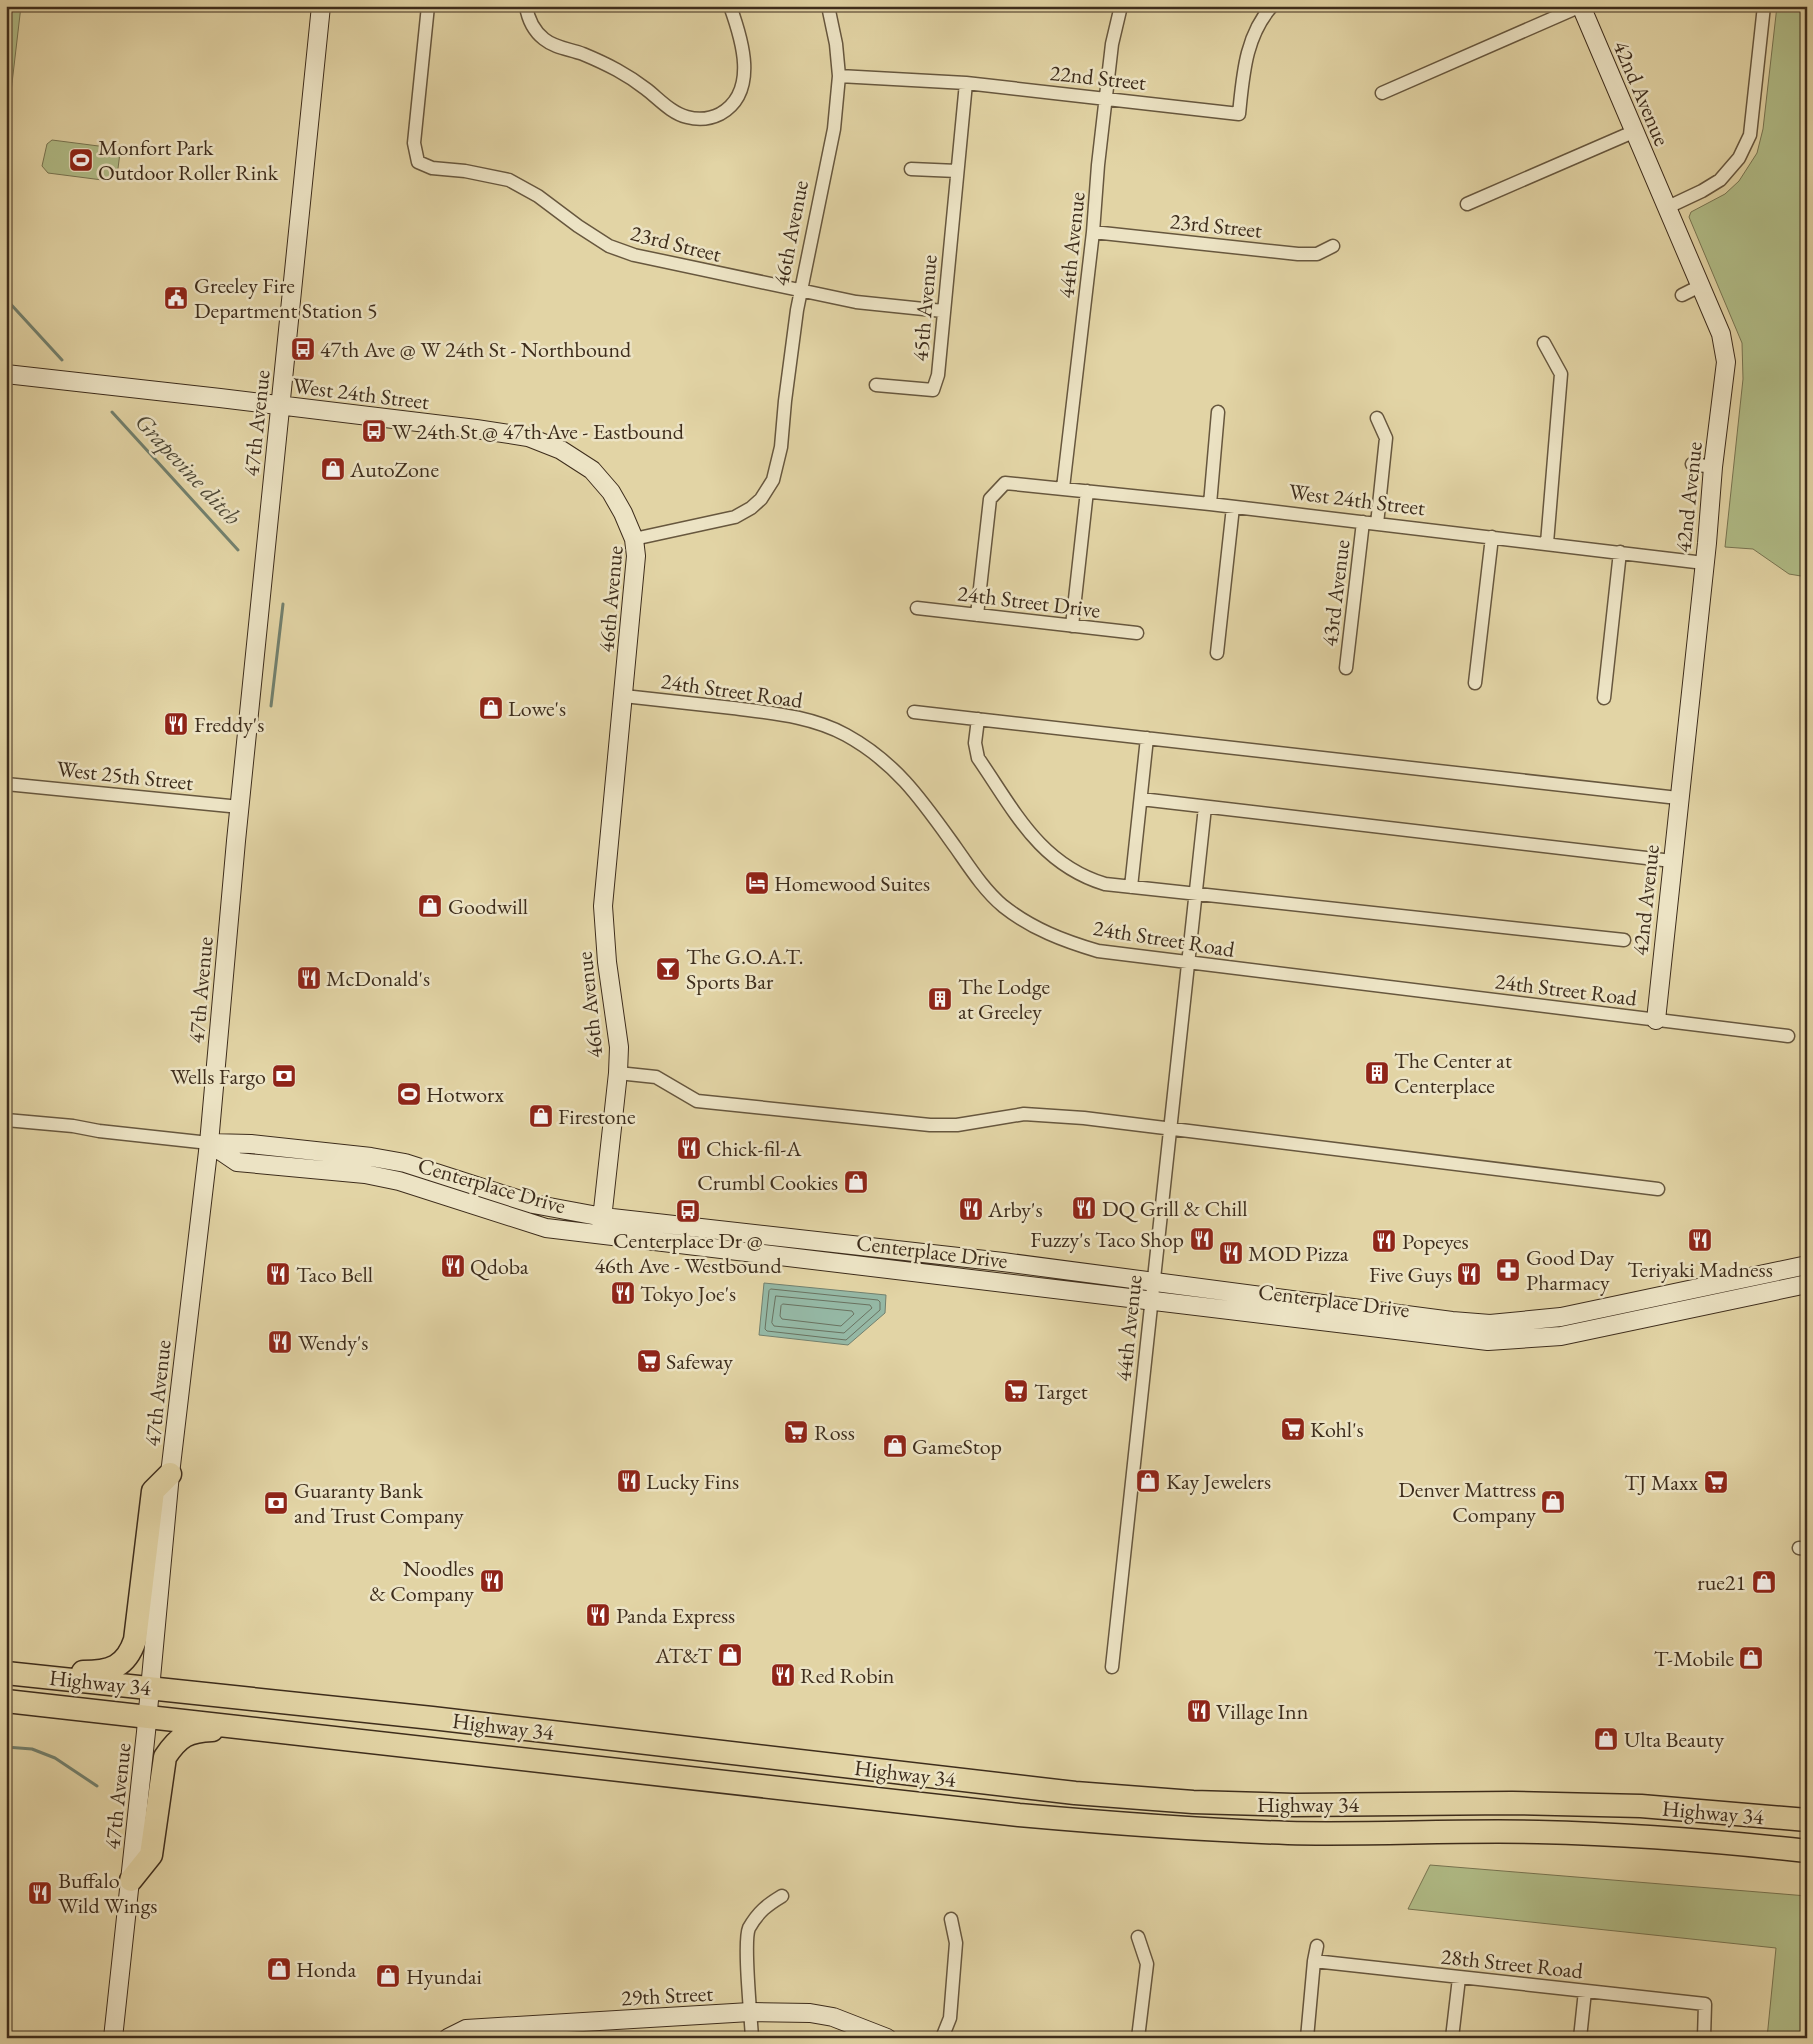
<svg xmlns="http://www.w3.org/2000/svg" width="1813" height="2044" font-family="'EB Garamond',serif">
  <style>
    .green { fill: #b1bd88; stroke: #787552 }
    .water { fill: #95b8a5; stroke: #72806e }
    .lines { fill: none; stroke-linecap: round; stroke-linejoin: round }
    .shore { stroke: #6a7260; stroke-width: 1 }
    .stream { stroke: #72806e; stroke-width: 3 }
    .street-casing { stroke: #67573e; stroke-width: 15 }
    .secondary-casing { stroke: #3e2d1c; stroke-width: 20 }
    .highway-casing { stroke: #3e2d1c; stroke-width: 25 }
    .street { stroke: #ece3c4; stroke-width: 12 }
    .secondary { stroke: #ece3c4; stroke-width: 18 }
    .highway { stroke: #e2d4a5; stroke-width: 22 }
    .labels { text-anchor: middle; stroke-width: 5; stroke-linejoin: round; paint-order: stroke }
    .street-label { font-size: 22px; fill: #3e2d1c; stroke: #ece3c4 }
    .poi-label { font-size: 22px; fill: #3e2d1c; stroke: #ece3c4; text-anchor: start }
    .water-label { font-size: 24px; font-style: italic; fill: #4f4937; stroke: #ece3c4 }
  </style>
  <rect width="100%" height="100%" fill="#e2d4a5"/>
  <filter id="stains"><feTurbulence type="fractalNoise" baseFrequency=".004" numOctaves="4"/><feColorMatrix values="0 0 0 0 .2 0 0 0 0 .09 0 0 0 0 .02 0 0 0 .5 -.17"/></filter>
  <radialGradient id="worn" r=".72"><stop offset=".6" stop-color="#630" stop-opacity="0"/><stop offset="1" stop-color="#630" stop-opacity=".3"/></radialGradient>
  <path class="green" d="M6,6H21L9,109H6Z
    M1777,6H1807V577L1789,574L1753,549L1725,547L1743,379L1742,343L1689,217L1691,212L1725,194L1739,181L1757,153L1763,129Z
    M52,140L114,148L120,153L117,176L110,181L48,173L42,166L47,144Z
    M1430,1865L1807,1896V2038H1767L1776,1948L1408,1909Z"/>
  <path class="water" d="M764,1283L886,1295L885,1313L848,1345L759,1335Z"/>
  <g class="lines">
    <path class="shore" d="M771,1289L878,1300L880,1302V1310L846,1340L767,1331L765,1329L769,1291Z
      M776,1296L870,1305L872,1308L844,1333L774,1326L772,1323Z
      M783,1304L852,1311L854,1314L841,1326L782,1319L780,1316L781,1306Z"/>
    <path class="stream" d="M6,299L62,360
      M112,412L238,550
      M271,706L283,604
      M6,1747L32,1749L55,1758L97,1786"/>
    <defs>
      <path id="street" d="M428,6L414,143L418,162L432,168L465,171L509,180L538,196L578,226L609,246L634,255L856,302L943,311
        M526,6C528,19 534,31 544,39C555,48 570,49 583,54C595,59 606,64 617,70C628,76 637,82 646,89C659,99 671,113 687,117C698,120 710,119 720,114C759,92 742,39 730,6
        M839,76L966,83L1239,114C1243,76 1245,36 1272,6
        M1382,93L1581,6
        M911,169L957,171
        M1467,204L1633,132
        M1668,207L1702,191L1720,180L1739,158L1750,135L1764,6
        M1093,232L1298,254H1317L1333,246
        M1682,295L1700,286
        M1544,343L1561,374L1547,543
        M876,385L933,390L938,375L966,83
        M1692,464L1713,467
        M1063,488L1093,232L1098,165L1112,44L1121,6
        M1210,504L1218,412
        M1377,524L1386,438L1377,418
        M634,539L735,517L751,508L761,499L773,480L781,447L785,401L797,310L834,129L839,76L836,44L828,6
        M917,608L1137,633
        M977,615L990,499L1005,483L1210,504L1704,563
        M1072,626L1087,491
        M1217,653L1233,507
        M1346,668L1363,522
        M1475,683L1492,537
        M624,696C660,700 696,704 733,708C771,713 811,716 846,735C897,763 923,802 956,848C970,868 984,890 1003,906C1032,929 1064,941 1098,951L1788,1036
        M1604,698L1620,552
        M914,712L1678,798
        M978,719L975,743L978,758C1014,810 1039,864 1105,884L1624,940
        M6,784L240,807
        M1141,799L1672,861
        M1131,887L1147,738
        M618,1073L656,1077L697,1101L930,1125H957L1024,1114L1084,1118L1658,1189
        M6,1120L73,1126L99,1131L209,1143
        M1799,1548L1807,1549
        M1112,1667L1205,807
        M1138,1937L1147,1964L1138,2038
        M1314,1961L1705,2004L1704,2038
        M752,2038C751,2018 743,1942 749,1928C758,1912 767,1905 782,1896
        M942,2038L950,2018L956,1943L951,1919
        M1307,2038L1314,1961L1317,1946
        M1452,2038L1459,1978
        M1580,2038L1585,1991"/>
      <path id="secondary" d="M1581,6L1721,334L1726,362L1713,467L1707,543L1656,1020
        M6,374L220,398L476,429L528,437L561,450L592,470L611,492L623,513L634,539L636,556L603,906L607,962L619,1047L618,1073L601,1228
        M209,1143L237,1162L365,1174L399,1181L546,1228L1488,1341L1561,1336L1807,1284
        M209,1143L251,1144L371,1157L405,1163L533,1204L603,1217L1003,1262L1452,1321L1490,1324L1561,1317L1807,1265
        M113,2038L146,1732L170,1474L209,1143L236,841L321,6
        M448,2038L466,2029L750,2012L810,2013L833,2017L887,2038"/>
      <path id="highway" d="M83,1672C110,1672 126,1667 135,1640L153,1491L170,1474
        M6,1673L432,1718L1075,1793L1193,1802L1294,1805L1512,1803L1641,1806L1807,1820
        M6,1701L1019,1815C1109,1823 1198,1830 1288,1833C1371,1835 1455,1830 1538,1832C1628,1834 1717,1841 1807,1851
        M131,1880L151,1855L165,1757C179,1736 188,1731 212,1730"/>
    </defs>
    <use href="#street" class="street-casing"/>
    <use href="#secondary" class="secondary-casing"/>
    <use href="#highway" class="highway-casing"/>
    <use href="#street" class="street"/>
    <use href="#secondary" class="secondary"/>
    <use href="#highway" class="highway"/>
  </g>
  <defs>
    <symbol id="stadium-square" viewBox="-11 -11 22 22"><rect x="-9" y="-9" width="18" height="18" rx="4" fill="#8f2418" stroke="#ece3c4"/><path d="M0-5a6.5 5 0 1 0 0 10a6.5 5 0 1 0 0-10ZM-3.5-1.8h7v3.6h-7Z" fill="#fff"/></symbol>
    <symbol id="civic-square" viewBox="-11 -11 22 22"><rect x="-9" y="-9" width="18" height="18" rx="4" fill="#8f2418" stroke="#ece3c4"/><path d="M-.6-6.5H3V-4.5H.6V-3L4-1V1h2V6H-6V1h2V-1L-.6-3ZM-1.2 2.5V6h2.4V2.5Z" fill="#fff"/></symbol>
    <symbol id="bus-square" viewBox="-11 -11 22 22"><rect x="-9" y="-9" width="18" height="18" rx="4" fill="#8f2418" stroke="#ece3c4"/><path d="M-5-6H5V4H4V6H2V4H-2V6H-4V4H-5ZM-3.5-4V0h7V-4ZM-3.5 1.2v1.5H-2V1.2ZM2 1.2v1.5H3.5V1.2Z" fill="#fff"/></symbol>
    <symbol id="shop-square" viewBox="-11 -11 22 22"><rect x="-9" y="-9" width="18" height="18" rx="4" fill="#8f2418" stroke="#ece3c4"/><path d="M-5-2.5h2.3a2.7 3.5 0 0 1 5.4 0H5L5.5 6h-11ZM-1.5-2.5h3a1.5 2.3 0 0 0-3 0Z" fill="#fff"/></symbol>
    <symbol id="restaurant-square" viewBox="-11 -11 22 22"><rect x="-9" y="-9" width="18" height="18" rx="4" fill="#8f2418" stroke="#ece3c4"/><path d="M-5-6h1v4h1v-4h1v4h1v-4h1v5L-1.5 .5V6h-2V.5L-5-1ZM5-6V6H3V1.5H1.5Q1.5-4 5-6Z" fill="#fff"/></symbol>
    <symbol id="hotel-square" viewBox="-11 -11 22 22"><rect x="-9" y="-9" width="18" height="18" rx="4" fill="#8f2418" stroke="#ece3c4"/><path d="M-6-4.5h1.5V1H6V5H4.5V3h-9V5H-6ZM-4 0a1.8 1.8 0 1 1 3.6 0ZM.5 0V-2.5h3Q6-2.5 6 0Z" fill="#fff"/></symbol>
    <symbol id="bar-square" viewBox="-11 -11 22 22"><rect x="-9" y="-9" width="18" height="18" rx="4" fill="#8f2418" stroke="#ece3c4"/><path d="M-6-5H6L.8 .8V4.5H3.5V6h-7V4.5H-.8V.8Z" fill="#fff"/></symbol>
    <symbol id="building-square" viewBox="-11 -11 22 22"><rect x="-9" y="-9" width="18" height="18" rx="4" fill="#8f2418" stroke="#ece3c4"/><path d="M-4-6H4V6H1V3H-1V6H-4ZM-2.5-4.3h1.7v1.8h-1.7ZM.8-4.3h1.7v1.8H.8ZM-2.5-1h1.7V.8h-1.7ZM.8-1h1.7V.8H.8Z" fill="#fff"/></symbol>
    <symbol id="bank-square" viewBox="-11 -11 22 22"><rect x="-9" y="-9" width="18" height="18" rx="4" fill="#8f2418" stroke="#ece3c4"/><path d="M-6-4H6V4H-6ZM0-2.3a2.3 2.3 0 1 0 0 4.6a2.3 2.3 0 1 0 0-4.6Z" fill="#fff"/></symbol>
    <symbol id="pharmacy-square" viewBox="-11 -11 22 22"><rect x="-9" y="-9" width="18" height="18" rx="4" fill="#8f2418" stroke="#ece3c4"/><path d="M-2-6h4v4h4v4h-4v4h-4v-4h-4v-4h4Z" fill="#fff"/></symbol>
    <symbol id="supermarket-square" viewBox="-11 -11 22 22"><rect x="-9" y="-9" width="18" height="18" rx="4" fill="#8f2418" stroke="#ece3c4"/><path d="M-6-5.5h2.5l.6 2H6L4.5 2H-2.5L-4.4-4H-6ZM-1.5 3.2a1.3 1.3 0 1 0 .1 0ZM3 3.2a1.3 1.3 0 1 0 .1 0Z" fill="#fff"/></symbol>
  </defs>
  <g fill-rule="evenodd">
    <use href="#stadium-square" x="67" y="146" width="28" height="28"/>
    <use href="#civic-square" x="162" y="284" width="28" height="28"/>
    <use href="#bus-square" x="289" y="335" width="28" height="28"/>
    <use href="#bus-square" x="360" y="417" width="28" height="28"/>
    <use href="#shop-square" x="319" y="455" width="28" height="28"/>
    <use href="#shop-square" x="477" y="694" width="28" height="28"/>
    <use href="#restaurant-square" x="162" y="710" width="28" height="28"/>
    <use href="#hotel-square" x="743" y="869" width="28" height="28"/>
    <use href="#shop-square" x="416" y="892" width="28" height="28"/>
    <use href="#bar-square" x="654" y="955" width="28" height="28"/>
    <use href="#restaurant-square" x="295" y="964" width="28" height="28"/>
    <use href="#building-square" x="926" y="985" width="28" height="28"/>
    <use href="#building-square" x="1363" y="1059" width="28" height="28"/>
    <use href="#bank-square" x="270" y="1062" width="28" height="28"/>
    <use href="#stadium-square" x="395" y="1080" width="28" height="28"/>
    <use href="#shop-square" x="527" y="1102" width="28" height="28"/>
    <use href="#restaurant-square" x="675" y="1134" width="28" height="28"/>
    <use href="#shop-square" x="842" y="1168" width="28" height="28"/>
    <use href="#restaurant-square" x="1070" y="1194" width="28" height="28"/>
    <use href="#restaurant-square" x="957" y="1195" width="28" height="28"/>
    <use href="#bus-square" x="674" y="1197" width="28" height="28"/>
    <use href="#restaurant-square" x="1188" y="1225" width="28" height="28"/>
    <use href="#restaurant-square" x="1686" y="1226" width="28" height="28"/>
    <use href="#restaurant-square" x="1370" y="1227" width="28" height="28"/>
    <use href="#restaurant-square" x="1217" y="1239" width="28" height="28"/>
    <use href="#restaurant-square" x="439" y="1252" width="28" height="28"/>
    <use href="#pharmacy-square" x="1494" y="1256" width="28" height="28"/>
    <use href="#restaurant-square" x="264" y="1260" width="28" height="28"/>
    <use href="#restaurant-square" x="1455" y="1260" width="28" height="28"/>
    <use href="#restaurant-square" x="609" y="1279" width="28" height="28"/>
    <use href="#restaurant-square" x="266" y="1328" width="28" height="28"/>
    <use href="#supermarket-square" x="635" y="1347" width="28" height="28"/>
    <use href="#supermarket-square" x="1002" y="1377" width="28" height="28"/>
    <use href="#supermarket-square" x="1279" y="1415" width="28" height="28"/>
    <use href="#supermarket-square" x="782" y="1418" width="28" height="28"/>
    <use href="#shop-square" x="881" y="1432" width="28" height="28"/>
    <use href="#restaurant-square" x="615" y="1467" width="28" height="28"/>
    <use href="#shop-square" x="1134" y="1467" width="28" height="28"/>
    <use href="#supermarket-square" x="1702" y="1468" width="28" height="28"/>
    <use href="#shop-square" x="1539" y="1488" width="28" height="28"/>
    <use href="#bank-square" x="262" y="1489" width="28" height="28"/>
    <use href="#restaurant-square" x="478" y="1567" width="28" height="28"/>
    <use href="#shop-square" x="1750" y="1568" width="28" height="28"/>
    <use href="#restaurant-square" x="584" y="1601" width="28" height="28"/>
    <use href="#shop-square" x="716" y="1641" width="28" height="28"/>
    <use href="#shop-square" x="1737" y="1644" width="28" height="28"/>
    <use href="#restaurant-square" x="769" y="1661" width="28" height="28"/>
    <use href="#restaurant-square" x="1185" y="1697" width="28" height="28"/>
    <use href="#shop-square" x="1592" y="1725" width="28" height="28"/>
    <use href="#restaurant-square" x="26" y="1879" width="28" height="28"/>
    <use href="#shop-square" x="265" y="1955" width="28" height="28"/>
    <use href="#shop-square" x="374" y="1962" width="28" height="28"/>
  </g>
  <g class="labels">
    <g class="street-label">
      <text transform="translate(1098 77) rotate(6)" y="8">22nd Street</text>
      <text transform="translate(1642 93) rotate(67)" y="8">42nd Avenue</text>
      <text transform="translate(1216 225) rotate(6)" y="8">23rd Street</text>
      <text transform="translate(790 233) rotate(-79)" y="8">46th Avenue</text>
      <text transform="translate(676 243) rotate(14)" y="8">23rd Street</text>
      <text transform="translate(1071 245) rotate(-84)" y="8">44th Avenue</text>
      <text transform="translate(924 308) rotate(-85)" y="8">45th Avenue</text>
      <text transform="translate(361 393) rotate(7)" y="8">West 24th Street</text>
      <text transform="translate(256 423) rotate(-84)" y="8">47th Avenue</text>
      <text transform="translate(1688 497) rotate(-84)" y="8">42nd Avenue</text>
      <text transform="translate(1357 499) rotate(7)" y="8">West 24th Street</text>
      <text transform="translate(1335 593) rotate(-83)" y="8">43rd Avenue</text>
      <text transform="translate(610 599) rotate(-85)" y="8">46th Avenue</text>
      <text transform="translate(1029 601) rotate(7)" y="8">24th Street Drive</text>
      <text transform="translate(732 690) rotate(8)" y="8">24th Street Road</text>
      <text transform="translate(125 775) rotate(6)" y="8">West 25th Street</text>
      <text transform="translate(1645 900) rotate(-84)" y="8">42nd Avenue</text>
      <text transform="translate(1164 938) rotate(9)" y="8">24th Street Road</text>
      <text transform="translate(1566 989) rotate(7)" y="8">24th Street Road</text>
      <text transform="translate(200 990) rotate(-85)" y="8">47th Avenue</text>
      <text transform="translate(589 1005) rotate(-96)" y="8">46th Avenue</text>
      <text transform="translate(492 1185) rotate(16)" y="8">Centerplace Drive</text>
      <text transform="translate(932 1251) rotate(7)" y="8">Centerplace Drive</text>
      <text transform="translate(1334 1300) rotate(7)" y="8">Centerplace Drive</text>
      <text transform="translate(1128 1328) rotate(-84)" y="8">44th Avenue</text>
      <text transform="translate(157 1393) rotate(-84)" y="8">47th Avenue</text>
      <text transform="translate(100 1682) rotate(6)" y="8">Highway 34</text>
      <text transform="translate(503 1726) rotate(7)" y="8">Highway 34</text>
      <text transform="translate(905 1773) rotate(7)" y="8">Highway 34</text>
      <text transform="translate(117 1796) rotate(-84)" y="8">47th Avenue</text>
      <text x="1308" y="1812">Highway 34</text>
      <text transform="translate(1713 1812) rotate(5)" y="8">Highway 34</text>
      <text transform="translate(1512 1963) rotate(6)" y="8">28th Street Road</text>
      <text transform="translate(667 1995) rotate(-3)" y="8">29th Street</text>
    </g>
    <g class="poi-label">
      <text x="98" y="155">Monfort Park<tspan x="98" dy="25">Outdoor Roller Rink</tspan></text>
      <text x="194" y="293">Greeley Fire<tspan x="194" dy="25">Department Station 5</tspan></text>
      <text x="320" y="357">47th Ave @ W 24th St - Northbound</text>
      <text x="392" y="439">W 24th St @ 47th Ave - Eastbound</text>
      <text x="350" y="477">AutoZone</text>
      <text x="508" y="716">Lowe's</text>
      <text x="194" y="732">Freddy's</text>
      <text x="774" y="891">Homewood Suites</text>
      <text x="448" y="914">Goodwill</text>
      <text x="686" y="964">The G.O.A.T.<tspan x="686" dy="25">Sports Bar</tspan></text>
      <text x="326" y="986">McDonald's</text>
      <text x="958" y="994">The Lodge<tspan x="958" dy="25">at Greeley</tspan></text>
      <text x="1394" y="1068">The Center at<tspan x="1394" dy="25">Centerplace</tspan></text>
      <text x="266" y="1084" text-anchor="end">Wells Fargo</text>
      <text x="426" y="1102">Hotworx</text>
      <text x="558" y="1124">Firestone</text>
      <text x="706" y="1156">Chick-fil-A</text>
      <text x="838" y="1190" text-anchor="end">Crumbl Cookies</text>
      <text x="1102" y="1216">DQ Grill &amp; Chill</text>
      <text x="988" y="1217">Arby's</text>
      <text x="1184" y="1247" text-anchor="end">Fuzzy's Taco Shop</text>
      <text x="688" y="1248" text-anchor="middle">Centerplace Dr @<tspan x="688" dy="25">46th Ave - Westbound</tspan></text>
      <text x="1402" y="1249">Popeyes</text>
      <text x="1248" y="1261">MOD Pizza</text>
      <text x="1526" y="1265">Good Day<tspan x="1526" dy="25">Pharmacy</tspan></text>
      <text x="470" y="1274">Qdoba</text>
      <text x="1700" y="1277" text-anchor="middle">Teriyaki Madness</text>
      <text x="296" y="1282">Taco Bell</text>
      <text x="1452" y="1282" text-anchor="end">Five Guys</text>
      <text x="640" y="1301">Tokyo Joe's</text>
      <text x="298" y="1350">Wendy's</text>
      <text x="666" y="1369">Safeway</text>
      <text x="1034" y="1399">Target</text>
      <text x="1310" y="1437">Kohl's</text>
      <text x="814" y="1440">Ross</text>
      <text x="912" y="1454">GameStop</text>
      <text x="646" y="1489">Lucky Fins</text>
      <text x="1166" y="1489">Kay Jewelers</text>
      <text x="1698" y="1490" text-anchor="end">TJ Maxx</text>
      <text x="1536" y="1497" text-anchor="end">Denver Mattress<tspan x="1536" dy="25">Company</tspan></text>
      <text x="294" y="1498">Guaranty Bank<tspan x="294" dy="25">and Trust Company</tspan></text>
      <text x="474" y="1576" text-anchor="end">Noodles<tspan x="474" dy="25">&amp; Company</tspan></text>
      <text x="1746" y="1590" text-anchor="end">rue21</text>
      <text x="616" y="1623">Panda Express</text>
      <text x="712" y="1663" text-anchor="end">AT&amp;T</text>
      <text x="1734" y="1666" text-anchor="end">T-Mobile</text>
      <text x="800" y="1683">Red Robin</text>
      <text x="1216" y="1719">Village Inn</text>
      <text x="1624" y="1747">Ulta Beauty</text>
      <text x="58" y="1888">Buffalo<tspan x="58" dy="25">Wild Wings</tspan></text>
      <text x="296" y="1977">Honda</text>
      <text x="406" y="1984">Hyundai</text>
    </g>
    <g class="water-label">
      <text transform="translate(188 469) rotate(47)" y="8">Grapevine ditch</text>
    </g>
  </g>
  <rect width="1813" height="2044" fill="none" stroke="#e2d4a5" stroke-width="25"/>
  <rect x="8" y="8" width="1798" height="2029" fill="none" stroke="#3e2d1c" stroke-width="2.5"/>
  <rect x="12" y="12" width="1788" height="2019" fill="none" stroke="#3e2d1c"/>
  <rect width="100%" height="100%" filter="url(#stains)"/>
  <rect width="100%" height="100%" fill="url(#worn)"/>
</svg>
